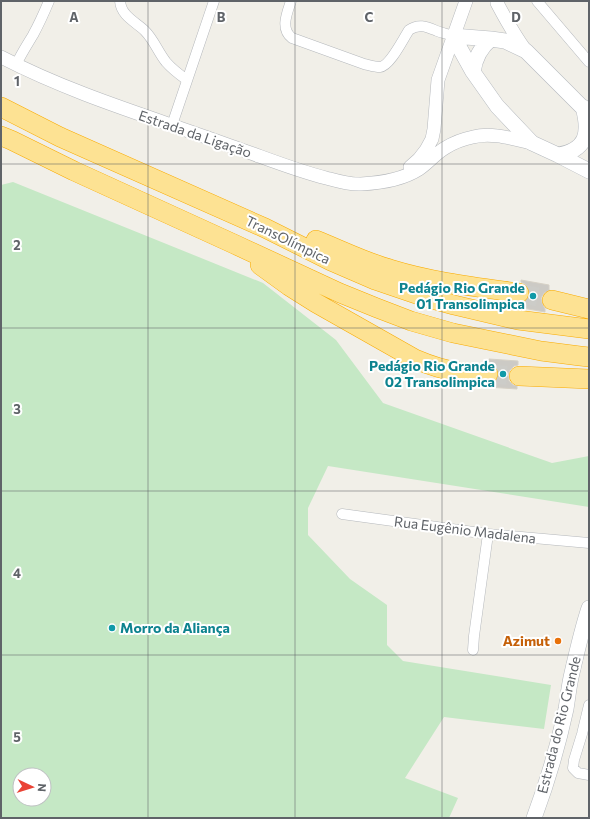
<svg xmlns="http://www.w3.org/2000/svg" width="590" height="819" font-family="Commissioner,sans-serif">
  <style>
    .green { fill: #c5e8c5; fill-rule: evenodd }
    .building { fill: #cccac5; stroke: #d6d1c6 }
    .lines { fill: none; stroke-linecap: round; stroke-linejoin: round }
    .motorway-tunnel { stroke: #ccccc8; stroke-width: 19; stroke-dasharray: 19 10; stroke-linecap: butt }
    .minor-casing { stroke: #b5b8bc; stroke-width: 11 }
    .tertiary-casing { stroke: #b5b8bc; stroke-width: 14 }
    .secondary-casing { stroke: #b6babf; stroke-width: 16 }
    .motorway-casing { stroke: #f9ab00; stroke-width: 20 }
    .minor { stroke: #fff; stroke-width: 10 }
    .tertiary { stroke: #fff; stroke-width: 13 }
    .secondary { stroke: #fff; stroke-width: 15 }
    .motorway { stroke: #fde293; stroke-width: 19 }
    .grid { fill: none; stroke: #5f6368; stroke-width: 1; stroke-opacity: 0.55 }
    .culture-dot { fill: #0f9aa8; stroke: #fff; stroke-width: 1.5 }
    .food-dot { fill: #e8710a; stroke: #fff; stroke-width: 1.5 }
    .labels { text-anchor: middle; stroke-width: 4; stroke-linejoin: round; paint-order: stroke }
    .street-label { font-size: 14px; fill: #5f6368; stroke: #fff }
    .culture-label { font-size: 14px; font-weight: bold; fill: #0d838f; stroke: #fff; text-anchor: end }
    .food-label { font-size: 14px; font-weight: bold; fill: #c56008; stroke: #fff; text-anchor: end }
    .grid-label { font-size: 13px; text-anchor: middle; font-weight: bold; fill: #5f6368; stroke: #fff; stroke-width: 4; stroke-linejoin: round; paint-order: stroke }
  </style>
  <rect width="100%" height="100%" fill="#f1efe8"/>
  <path class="green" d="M13,182L263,283L336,340L383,403L552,463L589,456V507L328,466L308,508V535L350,579L387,605V645L403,661L551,685L544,729L444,717L405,778L458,798L449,818H1V185ZM20,775H44V799H20Z"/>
  <path class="building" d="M521,280L549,285V290L544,293L541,298L542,303L545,309V312L517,307V304L523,303L527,300L530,295L529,289L525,284L521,282Z
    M489,359L518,361V365L514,366L510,370L508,375L509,381L513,385L517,386V389L487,387V385L493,384L497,381L499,375L498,370L495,365L489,363Z"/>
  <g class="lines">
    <path class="motorway-tunnel" d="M519,293L552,300
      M488,374L519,376"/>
    <defs>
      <path id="minor" d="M120,1C121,16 136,22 145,31C154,40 158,52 166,62C172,69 180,75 187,80
        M291,1C287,13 280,29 292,38L364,64C369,65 374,67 380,67C390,66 403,39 409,30C419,23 427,27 437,31C442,33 448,34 453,36
        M537,1L589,62
        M16,65C21,54 27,45 33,35C39,24 44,13 49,1
        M172,125L214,1
        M342,514L488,534L589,543
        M473,650L474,636L488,534
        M589,705L582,734L574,760L573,768L578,773L589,775"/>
      <path id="tertiary" d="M497,1V3C506,20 515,36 526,51
        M1,57C74,95 154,118 231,146C263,157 294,170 326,178C337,181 350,185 361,184C381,183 402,180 419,169C428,163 435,154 445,148C453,143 463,139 473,137C492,132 513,139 532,143
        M410,167L419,159L426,150L432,139L434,129L438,80L466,1"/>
      <path id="secondary" d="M453,36L473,72L497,106L532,143L558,155L589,171
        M453,36L491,39L505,41L526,51L589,114
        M473,72C475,58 481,47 491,39
        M558,155C587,150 590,133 583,107
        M534,818C547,783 558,746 566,709C568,697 569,685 572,673C577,651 582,629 589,608"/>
      <path id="motorway" d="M1,107L60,137L265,228L331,261L375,280L425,297L454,305L518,320L589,329
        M1,136L11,140L74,171L234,244L340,293L377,308L411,321L453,333L541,351L580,356L589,357
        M316,240C341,250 365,262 390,269C432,282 476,287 519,293
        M260,265L289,286L316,303L415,359C429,365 444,370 459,372C468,373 478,373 488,374
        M552,300L589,309
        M519,376L589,379"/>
    </defs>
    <use href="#minor" class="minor-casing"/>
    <use href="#tertiary" class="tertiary-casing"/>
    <use href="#secondary" class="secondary-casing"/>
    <use href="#motorway" class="motorway-casing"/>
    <use href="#minor" class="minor"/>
    <use href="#tertiary" class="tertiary"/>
    <use href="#secondary" class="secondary"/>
    <use href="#motorway" class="motorway"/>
  </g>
  <path class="grid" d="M148,1V818M295,1V818M442,1V818M1,164H589M1,328H589M1,491H589M1,655H589"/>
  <g class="culture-dot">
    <circle cx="533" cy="296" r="4"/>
    <circle cx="503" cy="374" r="4"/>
    <circle cx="112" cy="628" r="4"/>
  </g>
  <circle class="food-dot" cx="558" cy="641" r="4"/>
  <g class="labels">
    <g class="street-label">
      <text transform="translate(195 134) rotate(19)" y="5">Estrada da Ligação</text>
      <text transform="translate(288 240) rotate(26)" y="5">TransOlímpica</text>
      <text transform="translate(465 530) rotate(7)" y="5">Rua Eugênio Madalena</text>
      <text transform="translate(559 725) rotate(-76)" y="5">Estrada do Rio Grande</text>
    </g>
    <g class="culture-label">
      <text x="525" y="293">Pedágio Rio Grande<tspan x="525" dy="16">01 Transolimpica</tspan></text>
      <text x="495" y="371">Pedágio Rio Grande<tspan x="495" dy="16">02 Transolimpica</tspan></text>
      <text x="120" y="633" text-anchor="start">Morro da Aliança</text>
    </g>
    <g class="food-label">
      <text x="550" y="646">Azimut</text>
    </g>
  </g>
  <g class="grid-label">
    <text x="74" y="22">A</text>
    <text x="221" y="22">B</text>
    <text x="369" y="22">C</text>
    <text x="516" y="22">D</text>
    <text x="17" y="86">1</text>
    <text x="17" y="250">2</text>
    <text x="17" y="414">3</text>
    <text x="17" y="578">4</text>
    <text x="17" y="742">5</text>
  </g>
  <rect width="590" height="819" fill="none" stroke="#5f6368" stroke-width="4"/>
  <g transform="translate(32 787) rotate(94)"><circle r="19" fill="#ffffff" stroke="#bfc1c3"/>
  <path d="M0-3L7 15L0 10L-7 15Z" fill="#ea4335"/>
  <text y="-6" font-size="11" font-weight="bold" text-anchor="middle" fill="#5f6368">N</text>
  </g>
</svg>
